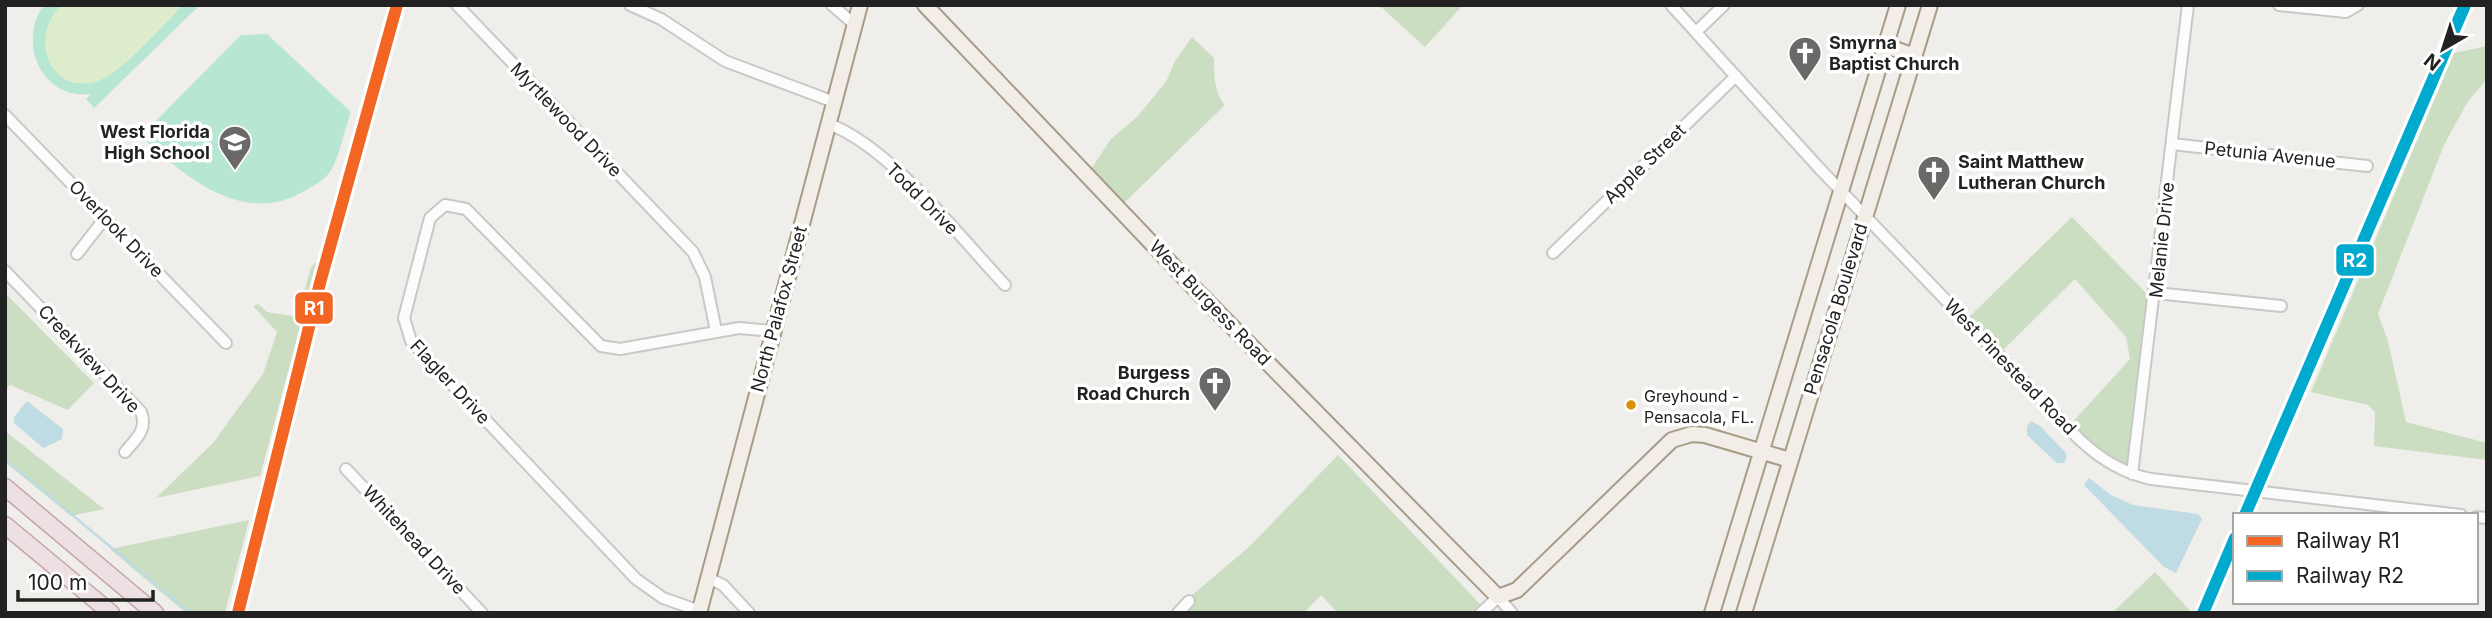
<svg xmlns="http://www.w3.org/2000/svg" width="2492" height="618" font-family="Inter,sans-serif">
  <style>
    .grass { fill: #ddeccb }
    .forest { fill: #cbdec1 }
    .pitch { fill: #b7e6d2 }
    .water { fill: #bfdbe3 }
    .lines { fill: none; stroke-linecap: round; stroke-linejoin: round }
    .stream { stroke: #bfdbe3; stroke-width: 2.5 }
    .minor-casing { stroke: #c9c8c7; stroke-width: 14 }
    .major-casing { stroke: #a79c86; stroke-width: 18 }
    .highway-casing { stroke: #c5a2ac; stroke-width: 19 }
    .minor { stroke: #fdfcfc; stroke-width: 10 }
    .major { stroke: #f3ede7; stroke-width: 14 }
    .highway { stroke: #ece0e2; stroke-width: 16 }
    .rail-1-casing { stroke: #fff; stroke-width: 18 }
    .rail-2-casing { stroke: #fff; stroke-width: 18 }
    .rail-1 { stroke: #f26522; stroke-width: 12 }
    .rail-2 { stroke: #00a9ce; stroke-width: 12 }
    .bus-dot { fill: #d79205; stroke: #fff; stroke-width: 2.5 }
    .labels { text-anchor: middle; stroke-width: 7; stroke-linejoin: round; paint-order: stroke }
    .bus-label { font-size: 16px; fill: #222; stroke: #fff; text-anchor: start }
    .poi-label { font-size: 18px; font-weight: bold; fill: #222; stroke: #fff; text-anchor: start }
    .street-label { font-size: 18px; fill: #222; stroke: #fff }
    .line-badge { stroke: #fff; stroke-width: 2.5 }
    .badge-label { font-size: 19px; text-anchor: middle; font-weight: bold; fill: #fff }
  </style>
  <rect width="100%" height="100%" fill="#f0eeeb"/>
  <path class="grass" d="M61,5H183C164,24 121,73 98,81C50,96 28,38 61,5Z"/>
  <path class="forest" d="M1379,5H1463L1425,47Z
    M1192,37L1214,58C1214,74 1214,93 1225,105L1124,203L1091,169L1111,139L1137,117L1166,82L1175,61Z
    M2487,46V79L2468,101L2444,145L2378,314L2388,341L2406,422L2487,443V460L2374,446L2375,412L2368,405L2311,392L2454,53Z
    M2072,217L2151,298L2130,467L2094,447L2071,424L2130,359L2126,337L2075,279L2001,352L1969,317Z
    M318,260L260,476L156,498L213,443L263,374L277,332L253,306L258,304L267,312L293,316L298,313L311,267Z
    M5,293L94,383L68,410L10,385L5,390Z
    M5,431L104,509L71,516L5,462Z
    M1338,455L1482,606L1474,613H1338L1321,595L1304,613H1184L1196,601L1191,596L1249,547Z
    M249,520L225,613H186L110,549Z
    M2155,572L2192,613H2112Z"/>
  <path class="pitch" d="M44,5H61C28,38 50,96 98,81C121,73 164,24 183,5H200L94,108L86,99L91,94C41,100 17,42 44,5Z
    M267,34L351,112C345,127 339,161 329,173C323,181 311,187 303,192C242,226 185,177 141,136L241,35Z"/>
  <path class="water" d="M27,401L63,429L62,439L43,448L14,423V417Z
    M2031,421L2040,426L2065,452L2067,456L2064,463H2057L2027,435V426Z
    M2089,478L2111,495L2133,505L2198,514L2202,519L2176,573L2164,567L2084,485Z"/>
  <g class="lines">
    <path class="stream" d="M5,459L190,613"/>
    <defs>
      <path id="minor" d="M457,5L693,252L705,277L716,331
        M630,5L661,19L725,61L834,102
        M832,5L855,25
        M1671,5L1820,169L2079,439C2100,459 2122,473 2151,479L2461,515
        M2279,5L2346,12L2358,5
        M1696,32L1724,5
        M5,115L226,343
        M829,124C890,147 960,237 1005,285
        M2172,144L2367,166
        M1553,253L1736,76
        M77,254L105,218
        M5,271L141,412C148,429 136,439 125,452
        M2156,293L2281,306
        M346,469L482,613
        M2132,474L2188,5
        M2476,517L2487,518
        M708,578L723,585L749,613
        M700,611L663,598L636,579L411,341L404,318L430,218L445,205L466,209L601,346L620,349L739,328L773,331
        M1178,613L1189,601
        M1481,613L1498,597L1512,613"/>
      <path id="major" d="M925,5L1198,292L1498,597L1517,590L1672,440L1692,434L1705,435L1790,460
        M1886,46L1915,56
        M699,613L860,5
        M1712,613L1898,5
        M1744,613L1930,5"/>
      <path id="highway" d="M5,487L155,613
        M5,525L111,613"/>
    </defs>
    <use href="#minor" class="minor-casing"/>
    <use href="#major" class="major-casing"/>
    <use href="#highway" class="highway-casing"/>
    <use href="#minor" class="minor"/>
    <use href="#major" class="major"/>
    <use href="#highway" class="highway"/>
    <defs>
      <path id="rail-1" d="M238,613L320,283L397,5"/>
      <path id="rail-2" d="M2245,515L2465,5
        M2203,613L2235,538"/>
    </defs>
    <use href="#rail-1" class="rail-1-casing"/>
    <use href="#rail-2" class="rail-2-casing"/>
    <use href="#rail-1" class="rail-1"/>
    <use href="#rail-2" class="rail-2"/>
  </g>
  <defs>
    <symbol id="church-pin" viewBox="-11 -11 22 30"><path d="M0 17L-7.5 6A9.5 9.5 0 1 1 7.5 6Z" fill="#6a6968" stroke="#fff"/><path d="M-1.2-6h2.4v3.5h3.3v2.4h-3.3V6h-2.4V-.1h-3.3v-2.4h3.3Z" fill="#fff"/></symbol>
    <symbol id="school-pin" viewBox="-11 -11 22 30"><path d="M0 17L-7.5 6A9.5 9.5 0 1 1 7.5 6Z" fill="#6a6968" stroke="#fff"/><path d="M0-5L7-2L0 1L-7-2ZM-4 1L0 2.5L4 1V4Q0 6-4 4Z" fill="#fff"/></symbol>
  </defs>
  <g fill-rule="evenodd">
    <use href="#church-pin" x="1786" y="34" width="38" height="52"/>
    <use href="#school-pin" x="216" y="123" width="38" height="52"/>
    <use href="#church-pin" x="1915" y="153" width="38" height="52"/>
    <use href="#church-pin" x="1196" y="364" width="38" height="52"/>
  </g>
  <circle class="bus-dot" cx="1631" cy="405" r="6"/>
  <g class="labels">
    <g class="bus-label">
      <text x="1644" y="402">Greyhound -<tspan x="1644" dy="21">Pensacola, FL.</tspan></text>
    </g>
    <g class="poi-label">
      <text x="1829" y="49">Smyrna<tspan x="1829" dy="21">Baptist Church</tspan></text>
      <text x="210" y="138" text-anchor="end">West Florida<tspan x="210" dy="21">High School</tspan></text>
      <text x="1958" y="168">Saint Matthew<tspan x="1958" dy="21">Lutheran Church</tspan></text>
      <text x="1190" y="379" text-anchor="end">Burgess<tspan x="1190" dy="21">Road Church</tspan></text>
    </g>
    <g class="street-label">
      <text transform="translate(566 120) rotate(46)" y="6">Myrtlewood Drive</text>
      <text transform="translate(2270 155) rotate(6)" y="6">Petunia Avenue</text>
      <text transform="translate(1645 164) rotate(-44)" y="6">Apple Street</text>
      <text transform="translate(922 199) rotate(45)" y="6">Todd Drive</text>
      <text transform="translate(116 229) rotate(46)" y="6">Overlook Drive</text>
      <text transform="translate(2162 240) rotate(-84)" y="6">Melanie Drive</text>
      <text transform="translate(1210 303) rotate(46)" y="6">West Burgess Road</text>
      <text transform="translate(779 309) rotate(-75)" y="6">North Palafox Street</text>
      <text transform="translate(1836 309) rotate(-73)" y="6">Pensacola Boulevard</text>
      <text transform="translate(89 359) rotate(47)" y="6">Creekview Drive</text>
      <text transform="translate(2010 367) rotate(46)" y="6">West Pinestead Road</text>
      <text transform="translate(450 382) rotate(47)" y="6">Flagler Drive</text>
      <text transform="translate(414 540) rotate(47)" y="6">Whitehead Drive</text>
    </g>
  </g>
  <g class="line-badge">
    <rect x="2335" y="243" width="40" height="34" rx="7" fill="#00a9ce"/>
    <rect x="294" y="291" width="40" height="34" rx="7" fill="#f26522"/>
  </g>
  <g class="badge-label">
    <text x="2355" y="267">R2</text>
    <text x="314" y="315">R1</text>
  </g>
  <rect width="2492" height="618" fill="none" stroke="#222222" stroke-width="14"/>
  <rect x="2233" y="513" width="245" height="91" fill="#ffffff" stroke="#a7a7a7" stroke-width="2"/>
  <rect x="2247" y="536" width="35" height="10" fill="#f26522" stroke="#a7a7a7" stroke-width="2"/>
  <text x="2296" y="548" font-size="21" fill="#222222">Railway R1</text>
  <rect x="2247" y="571" width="35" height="10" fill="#00a9ce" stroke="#a7a7a7" stroke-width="2"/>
  <text x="2296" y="583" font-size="21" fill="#222222">Railway R2</text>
  <g transform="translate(2443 49) rotate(219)" stroke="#ffffff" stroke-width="5" paint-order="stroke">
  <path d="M0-5L12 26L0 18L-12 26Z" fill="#222222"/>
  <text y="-10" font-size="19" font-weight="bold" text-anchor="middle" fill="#222222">N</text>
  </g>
  <path d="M18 590v10h135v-10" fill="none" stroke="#222222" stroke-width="3.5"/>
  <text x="28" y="590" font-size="21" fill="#222222" stroke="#ffffff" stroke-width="5" paint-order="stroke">100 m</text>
</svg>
